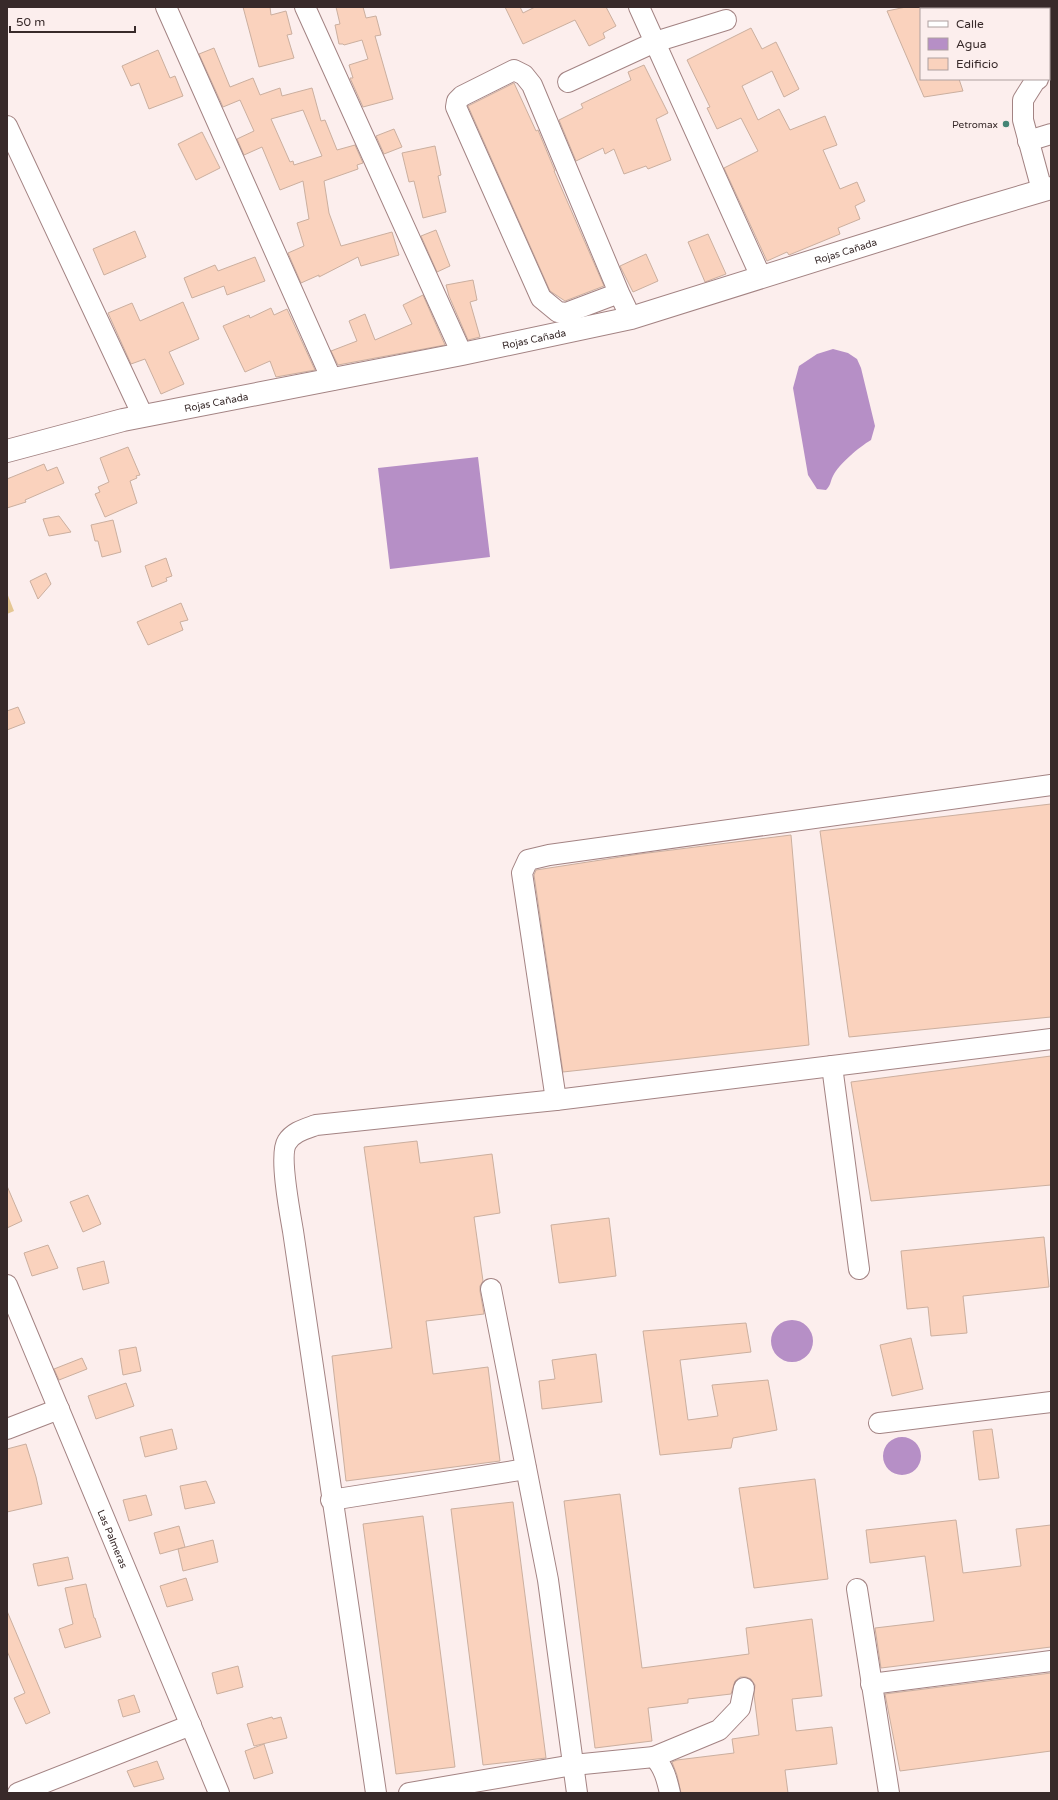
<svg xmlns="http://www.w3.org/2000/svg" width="1058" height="1800" font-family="'Varela Round',sans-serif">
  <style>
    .green { fill: #e5c793 }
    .water { fill: #b68fc6 }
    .building { fill: #fad2bd; stroke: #cbaf9f; fill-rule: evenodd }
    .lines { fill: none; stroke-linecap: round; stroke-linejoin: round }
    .minor-casing { stroke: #a38383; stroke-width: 22 }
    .major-casing { stroke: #a38383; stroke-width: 24 }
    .minor { stroke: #fff; stroke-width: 20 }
    .major { stroke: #fff; stroke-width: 22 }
    .poi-dot { fill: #448575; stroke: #fceeed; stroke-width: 1.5 }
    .labels { text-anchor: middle; stroke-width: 3.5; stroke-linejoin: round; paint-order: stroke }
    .poi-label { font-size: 10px; fill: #382a2a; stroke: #fceeed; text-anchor: end }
    .street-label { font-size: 10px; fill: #382a2a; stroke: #fceeed }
  </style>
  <rect width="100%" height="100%" fill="#fceeed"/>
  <path class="green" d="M7,593L14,611L7,614Z"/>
  <path class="water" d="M833,349L848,353L857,359L861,368L875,426L871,440C859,447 839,464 833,476C830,482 831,485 826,490L817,489L808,475L793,388L799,366L817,354Z
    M478,457L490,557L390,569L378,468Z
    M771 1341a21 21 0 1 1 42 0a21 21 0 1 1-42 0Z
    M883 1456a19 19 0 1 1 38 0a19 19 0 1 1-38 0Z"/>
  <path class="building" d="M243,7H270L271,15L286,11L292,34L287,35L294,58L259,67Z
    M336,7H363L366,18L376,16L381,35L375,36L393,99L363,107L350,78H353L349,65L368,59L362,40L344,45L343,44H339L335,25L340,24Z
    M505,7H520L523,13L535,7H606L616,26L603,33L605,38L589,46L575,20L523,44Z
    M906,7H921V79H959L963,91L924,97L887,11Z
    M751,28L762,49L776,42L799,89L784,97L772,71L742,86L758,120L779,109L790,130L825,116L837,145L823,150L840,189L857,182L865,201L855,206L860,219L838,228L840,234L789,255L787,252L767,261L724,168L758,151L741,118L717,129L707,108L710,107L687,60Z
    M214,48L230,87L253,78L260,95L280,88L282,96L312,88L321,121L325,120L337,150L355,145L363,163L357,165L358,169L324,181L329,213L341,246L392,232L399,255L361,266L358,257L319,277V275L301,283L288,253L304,246L297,223L309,219L303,181L280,190L262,147L244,155L237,139L254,131L240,100L223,107L199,54ZM303,110L322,156L294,165L293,161L290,162L271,119Z
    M158,50L170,78L175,76L183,96L149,109L139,83L131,86L122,66Z
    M644,65L668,113L656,119L671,160L648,169L646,166L624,174L614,149L605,154L603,148L576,161L559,120L583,108L581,104L631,80L628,72Z
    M514,83L536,131L538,130L555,171H554L604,286L565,301L550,291L468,106Z
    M394,129L402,147L384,154L376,136Z
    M202,132L220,168L196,180L178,144Z
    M435,146L441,175L438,176L446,212L423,218L414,181L409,182L402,153Z
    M436,230L450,266L437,272L421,236Z
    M135,231L146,257L104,275L93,249Z
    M708,234L726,274L705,282L688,242Z
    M646,254L658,281L633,292L620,266Z
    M255,257L265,281L227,295L224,286L192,298L184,278L215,265L218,271Z
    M473,280L477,300L470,302L480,337L468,340L449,296L446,285Z
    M423,295L445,345L338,365L331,351L357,341L349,321L365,314L375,340L412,324L403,305Z
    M183,302L199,339L169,352L184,384L161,394L145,359L131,364L108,313L132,303L140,321Z
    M271,308L274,315L287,309L315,370L276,377L270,361L245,372L223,326L249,315L250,318Z
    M128,447L140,475L136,476L137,478L130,481L137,503L105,517L95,494L100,492L98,487L109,482L100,458Z
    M44,464L47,471L57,467L64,483L25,500L26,502L7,508V479Z
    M59,516L71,532L49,536L43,519Z
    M113,520L121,552L102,557L98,541H95L91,525Z
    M166,558L172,576L166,578L167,581L152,587L145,566Z
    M46,573L51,584L38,599L30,581Z
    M181,603L188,620L180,622L183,630L148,645L137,622Z
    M18,707L25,723L7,730V711Z
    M1051,804V1017L849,1037L820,831Z
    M791,835L809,1045L563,1072L534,875L536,870L640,854Z
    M1051,1056V1185L871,1201L851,1082Z
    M417,1141L420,1163L492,1154L500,1213L474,1217L483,1281L480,1286V1291L484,1314L426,1321L433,1374L488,1367L500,1461L346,1481L332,1356L392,1348L364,1147Z
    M7,1186L22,1221L7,1228Z
    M88,1195L101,1224L83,1232L70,1202Z
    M609,1218L616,1276L559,1283L551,1225Z
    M1044,1237L1049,1287L963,1296L967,1333L931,1336L928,1307L907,1309L901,1251Z
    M48,1245L58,1268L32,1276L24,1253Z
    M104,1261L109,1283L83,1290L77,1268Z
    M746,1323L751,1352L680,1360L688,1420L718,1416L712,1385L768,1380L777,1430L733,1438L731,1448L660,1455L643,1331Z
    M911,1338L923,1389L892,1396L880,1345Z
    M136,1347L141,1371L123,1375L119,1350Z
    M596,1354L602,1402L542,1409L539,1381L555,1379L552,1360Z
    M82,1358L87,1369L59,1380L54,1369Z
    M126,1383L134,1406L96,1419L88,1396Z
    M172,1429L177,1449L145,1457L140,1437Z
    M992,1429L999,1478L979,1480L973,1431Z
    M26,1444L36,1477L42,1504L7,1512V1449Z
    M815,1479L828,1579L754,1588L739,1488Z
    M206,1481L215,1503L185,1509L180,1486Z
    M620,1494L642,1668L749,1654L746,1628L812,1619L822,1696L792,1699L796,1731L832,1727L837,1764L785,1770L788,1793H681L677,1775L672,1762L677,1760L734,1753L732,1739L759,1735L754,1695L755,1685L751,1679L746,1677H740L735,1681L731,1694L688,1699V1703L648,1708L652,1741L595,1748L564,1501Z
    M146,1495L152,1515L129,1521L123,1500Z
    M513,1502L546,1758L483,1765L451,1509Z
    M423,1516L455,1767L396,1774L363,1524Z
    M956,1520L963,1573L1021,1566L1016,1529L1051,1525V1647L881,1668L875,1628L934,1621L925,1556L870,1563L866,1530Z
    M179,1526L185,1547L160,1554L154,1533Z
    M213,1540L218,1562L183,1571L178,1549Z
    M68,1557L73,1579L38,1586L33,1564Z
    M186,1578L193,1600L167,1607L160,1586Z
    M86,1584L94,1618H95L101,1637L65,1648L59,1629L73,1624L65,1588Z
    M7,1611L50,1713L26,1724L14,1698L25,1693L7,1651Z
    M238,1666L243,1687L217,1694L212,1673Z
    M1051,1673V1751L900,1771L885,1694Z
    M134,1695L140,1712L123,1717L118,1700Z
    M272,1717L273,1719L281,1717L287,1738L254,1746L247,1724Z
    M264,1744L273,1773L254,1779L245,1751Z
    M157,1761L164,1779L134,1787L127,1771Z"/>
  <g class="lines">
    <defs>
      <g id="minor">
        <path d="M166,7L332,380"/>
        <path d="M305,7L462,354"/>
        <path d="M639,7L761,277"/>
        <path d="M1038,79L1035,81L1023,100V120L1042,190"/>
        <path d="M568,82L655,42L726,20"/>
        <path d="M7,126L143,416"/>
        <path d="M1028,141L1051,134"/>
        <path d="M619,293L566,313L558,312L541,298L456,107L457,101L462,96L514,70L524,75L532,85L619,293L631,318"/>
        <path d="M832,1066L859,1269"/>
        <path d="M556,1100L522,873L528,860L549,855L1051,785"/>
        <path id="s1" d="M7,1285L219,1793"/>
        <path d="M491,1289L548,1580L577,1793"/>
        <path d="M879,1423L1051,1402"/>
        <path d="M7,1429L59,1409"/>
        <path d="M331,1500L526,1469"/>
        <path d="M857,1589L889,1793"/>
        <path d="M871,1684L1051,1661"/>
        <path d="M654,1757L719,1730L740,1708L744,1688"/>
        <path d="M18,1793L191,1725"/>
        <path d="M376,1793L293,1231C290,1214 279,1154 287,1142C293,1132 305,1129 316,1125L556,1100L1051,1039"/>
        <path d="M409,1793L573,1765L654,1757C664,1767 667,1780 670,1793"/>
      </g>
      <g id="major">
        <path id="s2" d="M7,451L123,420L462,354L631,318L963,214L1051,188"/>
      </g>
    </defs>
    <use href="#minor" class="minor-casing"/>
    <use href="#major" class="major-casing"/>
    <use href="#minor" class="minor"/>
    <use href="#major" class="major"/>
  </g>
  <circle class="poi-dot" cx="1006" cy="124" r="4"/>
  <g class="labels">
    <g class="poi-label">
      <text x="998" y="128">Petromax</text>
    </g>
    <g class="street-label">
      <text dy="4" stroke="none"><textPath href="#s2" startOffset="863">Rojas Cañada</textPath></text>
      <text dy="4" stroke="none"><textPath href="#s2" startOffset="539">Rojas Cañada</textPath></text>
      <text dy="4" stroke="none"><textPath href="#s2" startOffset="215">Rojas Cañada</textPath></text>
      <text dy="4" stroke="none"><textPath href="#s1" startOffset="275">Las Palmeras</textPath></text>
    </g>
  </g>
  <rect width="1058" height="1800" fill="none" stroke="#382a2a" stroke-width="16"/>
  <rect x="920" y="8" width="130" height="72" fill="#fceeed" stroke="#aea09f"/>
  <rect x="928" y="21" width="20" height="6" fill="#ffffff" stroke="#aea09f"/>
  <text x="956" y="28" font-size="12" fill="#382a2a">Calle</text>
  <rect x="928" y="38" width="20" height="12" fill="#b68fc6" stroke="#aea09f"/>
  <text x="956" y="48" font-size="12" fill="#382a2a">Agua</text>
  <rect x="928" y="58" width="20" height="12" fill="#fad2bd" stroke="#aea09f"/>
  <text x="956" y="68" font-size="12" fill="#382a2a">Edificio</text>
  <path d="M10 26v6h125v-6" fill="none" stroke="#382a2a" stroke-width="2"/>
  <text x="16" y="26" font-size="12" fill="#382a2a" stroke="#fceeed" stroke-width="3" paint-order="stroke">50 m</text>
</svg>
